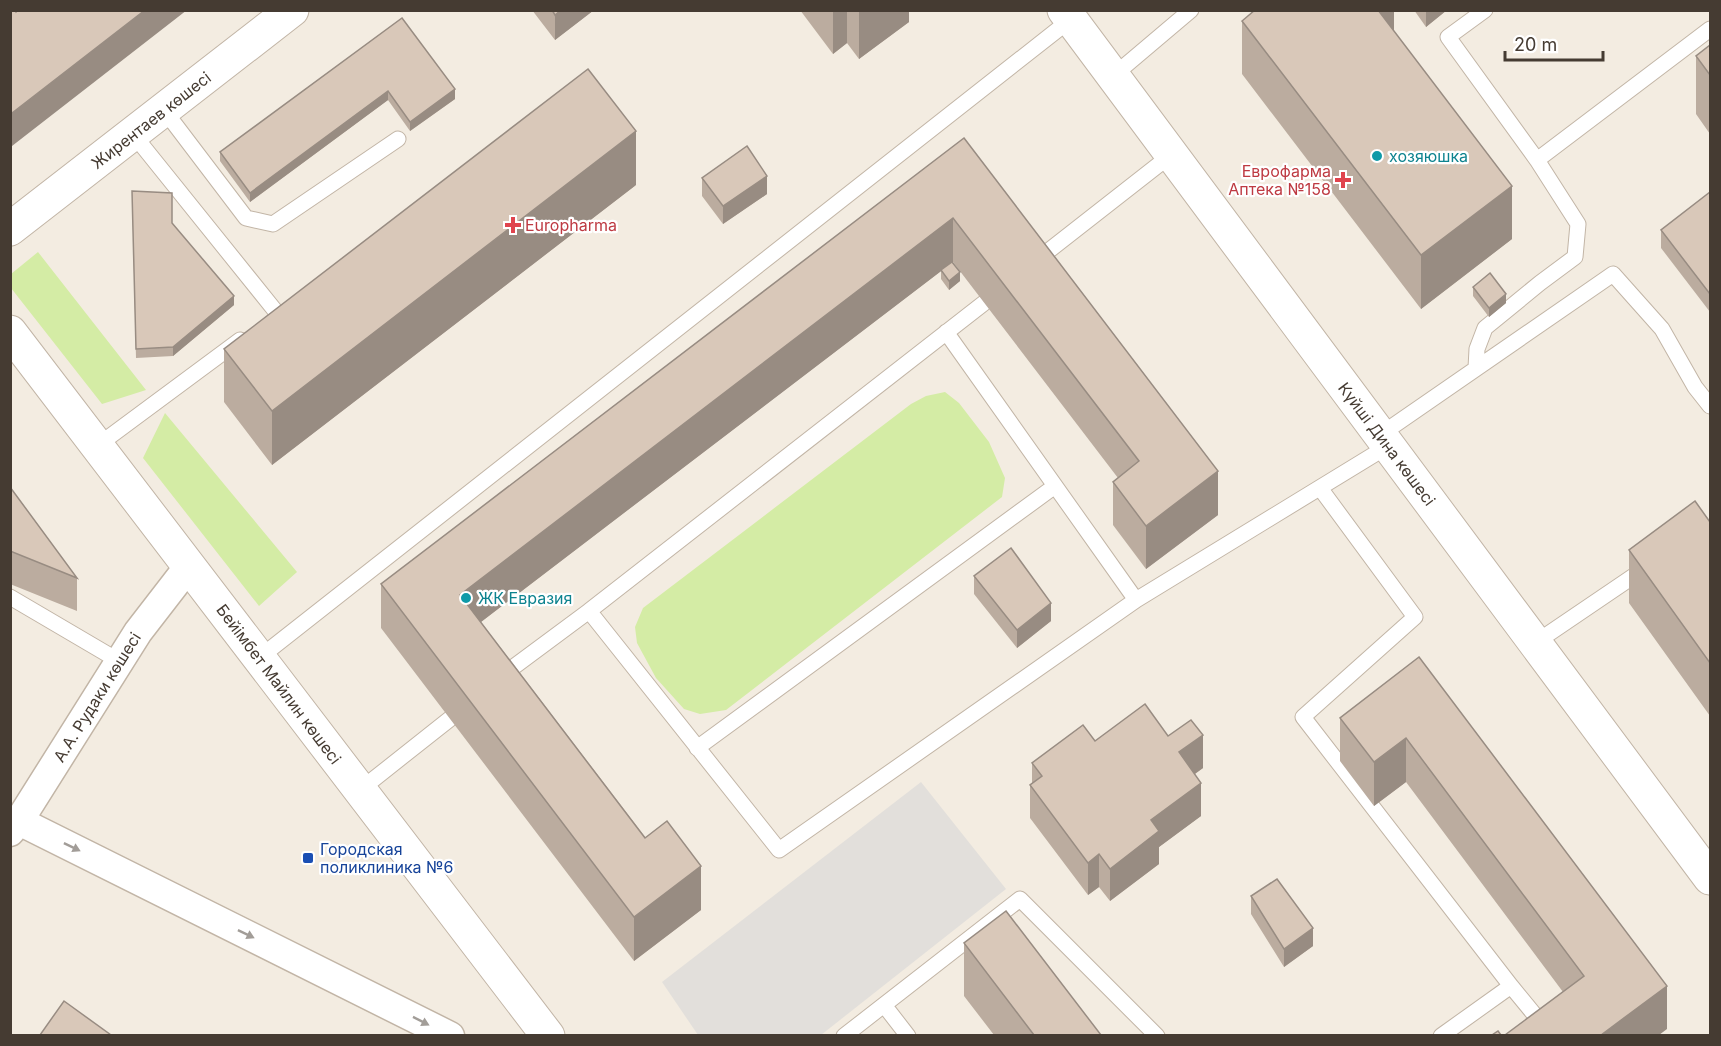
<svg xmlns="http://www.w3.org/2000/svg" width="1721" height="1046" font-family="Inter,sans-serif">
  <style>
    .green { fill: #d4eca5 }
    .parking { fill: #e2dfdb }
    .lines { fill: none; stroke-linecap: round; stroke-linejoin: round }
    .service-casing { stroke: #c2b5a6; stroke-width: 17 }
    .minor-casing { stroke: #c2b5a6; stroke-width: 31 }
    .tertiary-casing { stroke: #c2b5a6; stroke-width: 35 }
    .service { stroke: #fff; stroke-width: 15 }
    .minor { stroke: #fff; stroke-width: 28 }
    .tertiary { stroke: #fff; stroke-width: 33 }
    .wall { fill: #bbac9f }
    .shaded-wall { fill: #988c82 }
    .building { fill: #d9c8b9; stroke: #988c82; stroke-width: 1.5 }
    .oneway { fill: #a29d98 }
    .culture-dot { fill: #0f9aa8; stroke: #fff; stroke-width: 2 }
    .health-dot { fill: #e0444e; stroke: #fff; stroke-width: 2 }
    .transit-dot { fill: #1a4fb4; stroke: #fff; stroke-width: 2 }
    .labels { text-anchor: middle; stroke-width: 4.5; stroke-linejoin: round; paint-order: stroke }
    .street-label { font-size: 16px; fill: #453b32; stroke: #fff }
    .culture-label { font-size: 16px; fill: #0d838f; stroke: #fff; text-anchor: start }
    .health-label { font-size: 16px; fill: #be3a42; stroke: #fff; text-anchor: end }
    .transit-label { font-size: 16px; fill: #164399; stroke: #fff; text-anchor: start }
  </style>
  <rect width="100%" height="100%" fill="#f3ece1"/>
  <path class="green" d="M38,252L146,390L102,404L11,288V274Z
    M945,392L959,403L989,442L1005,478L1002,497L726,710L700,714L684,709L656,678L637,643L635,627L643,608L911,404L926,396Z
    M165,413L297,572L259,606L143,458Z"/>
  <path class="parking" d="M921,782L1006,889L821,1035H698L662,982Z"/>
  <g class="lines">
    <defs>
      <path id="service" d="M1113,76L1191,10
        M164,110L246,218L273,224L398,139
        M133,134L277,313
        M1537,160L1710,29
        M1033,263L1171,155
        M984,303L589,611L779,850L1136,600L1388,446
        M946,332L1136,600
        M1476,368L1477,349L1485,328L1540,283L1575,257L1578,224L1537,160L1448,37L1485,10
        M1380,435L1613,274L1662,329L1695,387L1710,406
        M97,446L240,340
        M1320,488L1415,617L1303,717L1511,986L1441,1036
        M10,597L119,661
        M1535,643L1644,569
        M259,658L1070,20
        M500,677L589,611
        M697,748L1055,486
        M360,790L451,718
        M1511,986L1552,1036
        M884,1005L908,1036
        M844,1036L1020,899L1157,1036"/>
      <path id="minor" d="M19,821L450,1036
        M10,832L19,821L138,632L189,566"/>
      <path id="tertiary" d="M1064,10L1710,878
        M10,229L292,10
        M10,332L548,1036"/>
    </defs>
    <use href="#service" class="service-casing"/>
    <use href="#minor" class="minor-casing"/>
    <use href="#tertiary" class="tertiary-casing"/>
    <use href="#service" class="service"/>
    <use href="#minor" class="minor"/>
    <use href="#tertiary" class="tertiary"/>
  </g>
  <path class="wall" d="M10,10L16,12L12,146L10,143Z
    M532,10H594L555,40Z
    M800,10H909V22L859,59L847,43L833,54Z
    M1251,10H1394V32L1512,239L1421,309L1242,74V21L1251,14Z
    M1414,10H1447L1426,27Z
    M402,18L455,99L410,131L388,100L250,202L220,161V152Z
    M1710,45V134L1696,114V56Z
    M964,138L1218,515L1146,569L1113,525V482L1118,478L953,262H952L960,281L949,290L941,279V271L481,622L701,910L634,961L381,628V584Z
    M702,178L767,194L723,224L702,196Z
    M636,185L272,465L224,402V349Z
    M132,191L172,223L234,305L173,356L136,358Z
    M1710,192V312L1661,248V230Z
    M1473,287L1506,303L1489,317L1473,296Z
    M10,487L77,578V611L10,584Z
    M1710,522V716L1629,603V550Z
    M974,576L1051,621L1017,648L974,594Z
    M1419,657L1667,1029L1563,992L1406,782L1374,806L1340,761V718Z
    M1168,736L1203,768L1195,774L1201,816L1159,847V864L1110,901L1099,887L1088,895L1030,818V785L1032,783V763L1095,741Z
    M1251,896L1313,946L1284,967L1251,914Z
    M964,943L1101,1035H994L964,996Z"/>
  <path class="shaded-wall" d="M145,10H187L12,146V113Z
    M561,10H594L555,40V15Z
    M833,10H847V43L833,54Z
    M859,10H909V22L859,59Z
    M1375,10H1394V39Z
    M1426,10H1447L1426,27Z
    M455,89V99L410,131V122Z
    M388,91V100L250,202V193Z
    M636,131V185L272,465V411Z
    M767,176V194L723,224V206Z
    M1512,186V239L1421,309V255Z
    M953,218V262L460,638V595Z
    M960,272V281L949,290V281Z
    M1506,294V303L1489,317V308Z
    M234,296V305L173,356V347Z
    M1218,471V515L1146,569V526Z
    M1051,603V621L1017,648V630Z
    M1203,735V768L1179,785V752Z
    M1406,738V782L1374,806V762Z
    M1201,783V816L1159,847V864L1110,901V869L1151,820Z
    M1099,854V887L1088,895V863Z
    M701,866V910L634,961V917Z
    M1313,928V946L1284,967V949Z
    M1667,986V1029L1659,1035H1601Z"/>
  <path class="building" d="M10,10H15L16,12L18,10H145L12,113L10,110Z
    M552,10H561L555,15Z
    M1255,10H1378L1512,186L1421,255L1242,21Z
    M402,18L455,89L410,122L388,91L250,193L220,152Z
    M1710,45V75L1696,56Z
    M588,69L636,131L272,411L224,349Z
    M964,138L1218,471L1146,526L1113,482L1139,461L953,218L460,595L645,838L667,821L701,866L634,917L381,584Z
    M747,146L767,176L723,206L702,178Z
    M132,191L172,193V223L234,296L173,347L136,349Z
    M1710,192V294L1661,230Z
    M952,262L960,272L949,281L941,270Z
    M1490,273L1506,294L1489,308L1473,287Z
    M10,487L77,578L10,551Z
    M1695,501L1710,522V663L1629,550Z
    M1011,548L1051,603L1017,630L974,576Z
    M1419,657L1667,986L1601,1035H1505L1584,976L1406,738L1374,762L1340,718Z
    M1145,704L1168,736L1191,720L1203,735L1179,752L1201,783L1151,820L1159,831L1110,869L1099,854L1088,863L1030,785L1042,776L1032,763L1083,725L1095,741Z
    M1277,879L1313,928L1284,949L1251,896Z
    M1006,911L1101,1035H1034L964,943Z
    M64,1001L111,1035H40Z
    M1498,1031L1501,1035H1492Z"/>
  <defs><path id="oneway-solid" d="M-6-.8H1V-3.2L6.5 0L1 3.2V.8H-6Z" transform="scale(1.5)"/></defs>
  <g class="oneway">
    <use href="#oneway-solid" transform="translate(72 847) rotate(26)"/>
    <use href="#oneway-solid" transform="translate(246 934) rotate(26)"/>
    <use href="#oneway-solid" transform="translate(421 1021) rotate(27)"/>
  </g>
  <g class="culture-dot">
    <circle cx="1377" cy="156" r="6"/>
    <circle cx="466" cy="598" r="6"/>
  </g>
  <g class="health-dot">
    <path d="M1340 171h6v6h6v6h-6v6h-6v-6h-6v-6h6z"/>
    <path d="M510 216h6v6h6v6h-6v6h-6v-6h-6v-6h6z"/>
  </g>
  <rect class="transit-dot" x="302" y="852" width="12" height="12" rx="3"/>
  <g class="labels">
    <g class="street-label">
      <text transform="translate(151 120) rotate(-38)" y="6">Жирентаев көшесі</text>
      <text transform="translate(1387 444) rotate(53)" y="6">Күйші Дина көшесі</text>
      <text transform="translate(279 684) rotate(53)" y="6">Бейімбет Майлин көшесі</text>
      <text transform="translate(97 697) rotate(-58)" y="6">А.А. Рудаки көшесі</text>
    </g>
    <g class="culture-label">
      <text x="1389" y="162">хозяюшка</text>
      <text x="478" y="604">ЖК Евразия</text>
    </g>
    <g class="health-label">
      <text x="1331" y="177">Еврофарма<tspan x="1331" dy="18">Аптека №158</tspan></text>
      <text x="525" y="231" text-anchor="start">Europharma</text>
    </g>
    <g class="transit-label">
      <text x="320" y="855">Городская<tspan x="320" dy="18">поликлиника №6</tspan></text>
    </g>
  </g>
  <rect width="1721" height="1046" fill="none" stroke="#453b32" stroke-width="24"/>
  <path d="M1505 51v9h98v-9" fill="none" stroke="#453b32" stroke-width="3"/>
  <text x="1514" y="51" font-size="18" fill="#453b32" stroke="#ffffff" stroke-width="4.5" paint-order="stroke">20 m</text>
</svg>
